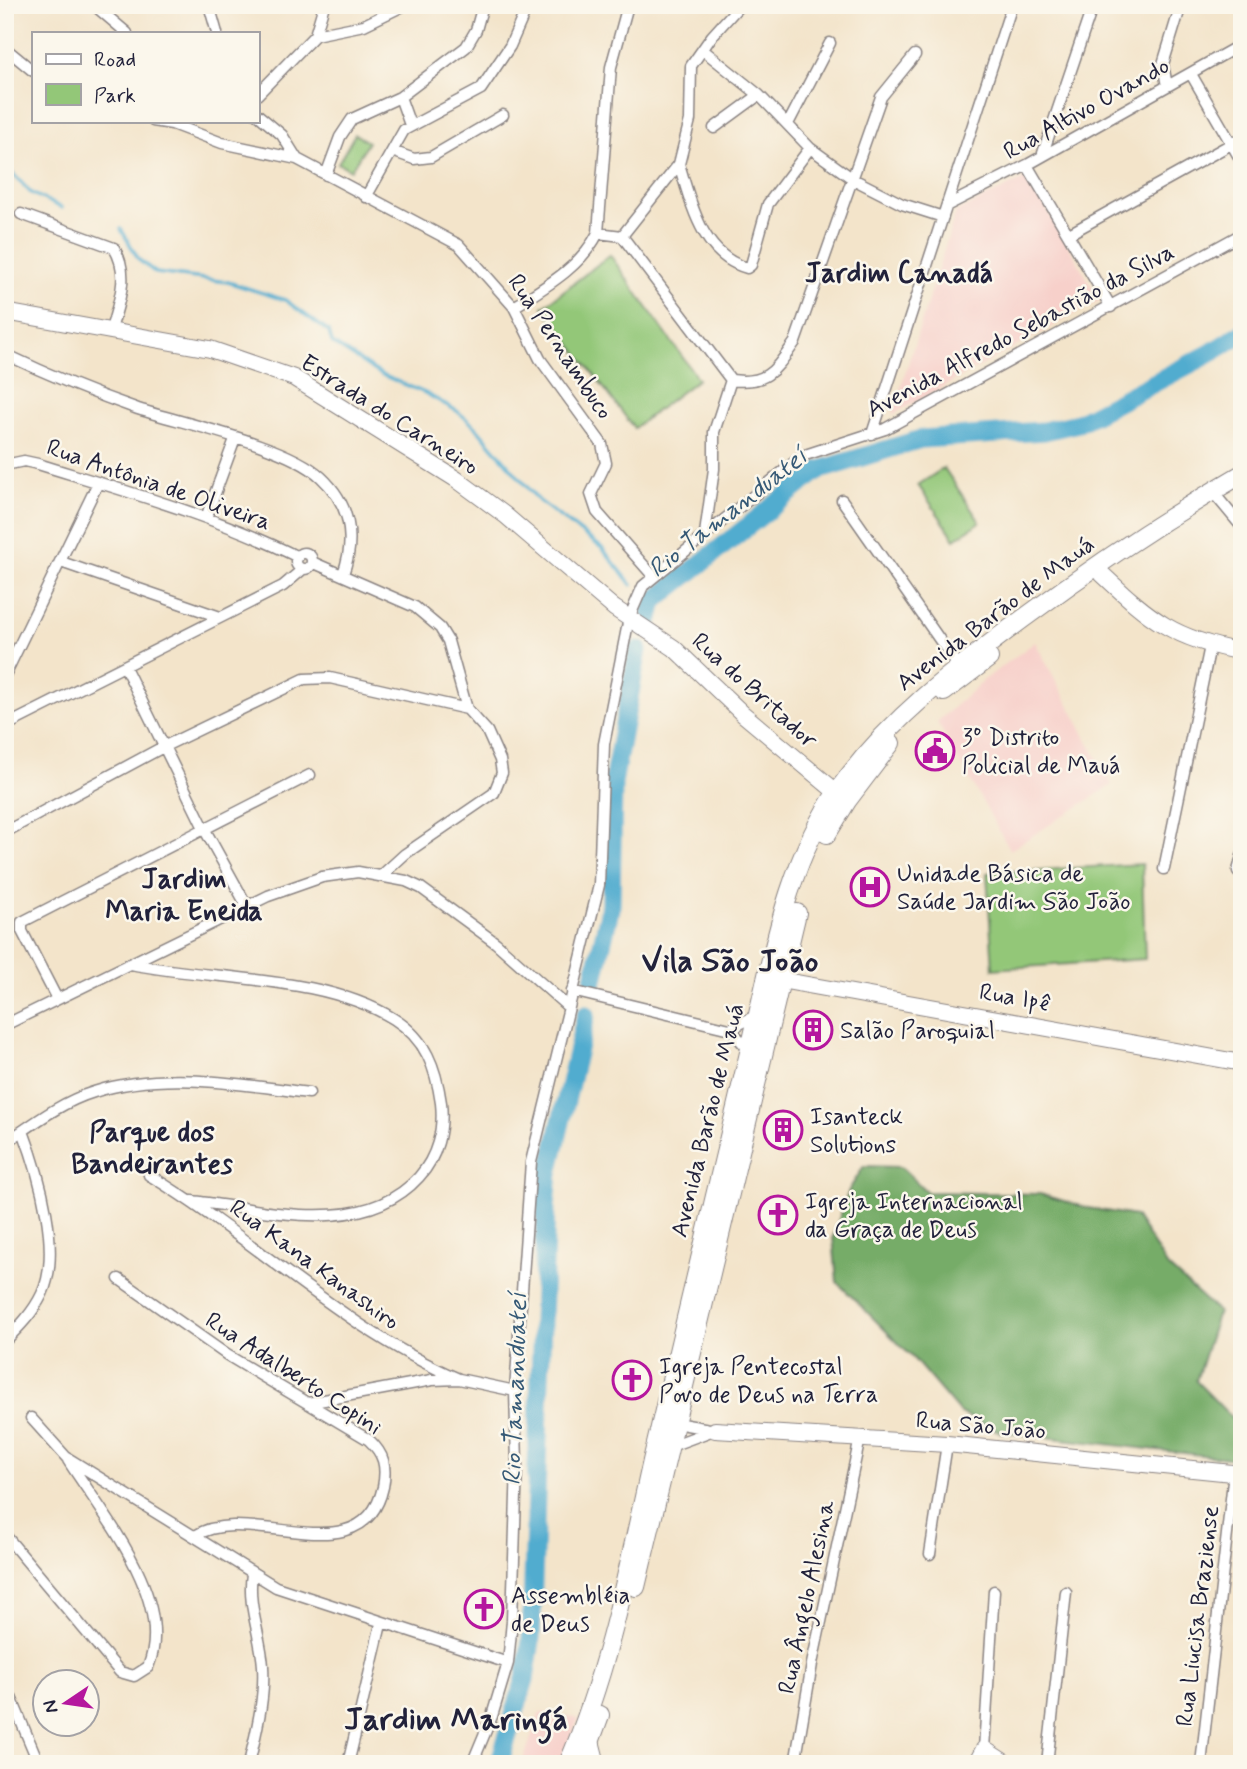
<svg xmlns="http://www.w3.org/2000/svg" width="1247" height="1769" font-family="Mynerve,sans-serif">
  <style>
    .built { fill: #f7d0ca }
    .green { fill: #93c778; stroke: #5a745a; stroke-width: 2 }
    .forest { fill: #76ac68; stroke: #4c6752; stroke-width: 2 }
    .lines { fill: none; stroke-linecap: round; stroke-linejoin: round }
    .stream { stroke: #51accf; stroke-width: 3.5 }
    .river { stroke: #51accf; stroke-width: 19 }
    .street-casing { stroke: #8a8382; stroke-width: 13 }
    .secondary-casing { stroke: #8a8382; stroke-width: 18 }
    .primary-casing { stroke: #8a8382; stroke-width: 20 }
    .street { stroke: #fff; stroke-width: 10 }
    .secondary { stroke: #fff; stroke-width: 16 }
    .primary { stroke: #fff; stroke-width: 18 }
    .labels { text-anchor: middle; stroke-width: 5; stroke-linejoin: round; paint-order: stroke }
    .street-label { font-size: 24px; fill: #22223b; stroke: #fbf7ec }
    .poi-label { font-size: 24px; fill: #22223b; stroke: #fbf7ec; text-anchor: start }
    .water-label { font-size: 26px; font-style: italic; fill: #355976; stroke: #fbf7ec }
    .quarter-label { font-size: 28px; font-weight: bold; fill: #22223b; stroke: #fbf7ec }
    .district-label { font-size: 32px; font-weight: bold; fill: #22223b; stroke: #fbf7ec }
  </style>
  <rect width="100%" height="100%" fill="#fbf7ec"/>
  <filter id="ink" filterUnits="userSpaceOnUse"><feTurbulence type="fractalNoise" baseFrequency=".0143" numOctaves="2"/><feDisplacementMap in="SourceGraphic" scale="14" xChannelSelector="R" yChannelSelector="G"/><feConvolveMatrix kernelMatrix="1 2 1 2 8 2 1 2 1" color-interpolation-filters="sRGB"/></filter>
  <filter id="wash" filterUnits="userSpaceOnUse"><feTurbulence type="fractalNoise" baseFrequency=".00686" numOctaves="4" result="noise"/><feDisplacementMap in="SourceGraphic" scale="28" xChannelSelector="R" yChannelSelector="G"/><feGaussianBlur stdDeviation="1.57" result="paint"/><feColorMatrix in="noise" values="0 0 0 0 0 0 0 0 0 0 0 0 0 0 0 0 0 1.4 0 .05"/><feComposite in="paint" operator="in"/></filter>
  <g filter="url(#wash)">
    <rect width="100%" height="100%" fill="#f3e4ca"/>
    <path class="built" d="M1028,177L1100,300L892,415L956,212Z
      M1035,642L1112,785L1010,850L937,722L984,680Z
      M540,1712L579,1719L558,1764H522Z"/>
    <path class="green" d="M355,134L368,142L351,170L338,163Z
      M610,255L698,379L634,428L543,307Z
      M944,468L980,522L955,539L918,485Z
      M1142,864L1145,959L993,969L987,873Z"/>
    <path class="forest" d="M864,1166L901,1167L927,1192L1040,1194L1088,1208L1135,1216L1168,1267L1218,1312L1196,1381L1242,1428L1235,1459L1000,1432L960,1413L913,1358L837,1282L833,1237L849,1190Z"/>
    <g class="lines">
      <path class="stream" d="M5,171L12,173L31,193L62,208
        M121,229L139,260L156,273L228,282L285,300L329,332L332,343L382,375L425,393L457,411L476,427L539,501L602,548L632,585"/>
      <path class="river" d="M650,618L654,601L817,471L921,439L1044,431L1078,423L1209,354L1242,333
        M594,979L611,905L613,783L638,650
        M499,1764L525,1679L531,1640L546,1206L549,1173L586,1015"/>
    </g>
  </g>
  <g filter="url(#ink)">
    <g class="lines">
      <defs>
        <path id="street" d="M94,5L127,33
          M209,5L217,33
          M315,35L364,25L405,5
          M5,48L33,71
          M703,50L759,95L810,148L853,179L902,204L943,217
          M1191,74L1242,162
          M1167,86L1163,64L1181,5
          M257,95L315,35L324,5
          M400,97L410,125
          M257,114L282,135L297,159
          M153,121L172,124L222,143L297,159L459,245L514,307L540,359L602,444L606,463L591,494L597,512L654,577
          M789,122L830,43
          M714,128L759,95
          M392,151L414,159L431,157L503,115
          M1043,153L1093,5
          M679,164C691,202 701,255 747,268L751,265L768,204L810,148
          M1027,165L1111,307
          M326,175L340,137L352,119L400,97L466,47L476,30L483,5
          M366,197L404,130L481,89L510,46L528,5
          M948,205L1027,165L1242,44
          M21,214L114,248C131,276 118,303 110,333
          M598,233L622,236L731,380
          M1069,234L1242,138
          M622,236L679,164L690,120L691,66L712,36L740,5
          M514,307C545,287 581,267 598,233L611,67L628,5
          M5,354C49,375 92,393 138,409C185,424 287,445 321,477C350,504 356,538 343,574
          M731,380C768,385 775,370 795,342L881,97L915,55
          M872,434L1012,5
          M5,465L24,461L38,464C125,491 215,516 298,557
          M1212,491L1242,527
          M842,500L958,666
          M206,518L235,439
          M705,534L714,469V432L731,380
          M296 561a8 8 0 1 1 16 0a8 8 0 1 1-16 0Z
          M61,562L220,617
          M312,562L415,607L440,628L448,641L467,709L487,731L500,760L502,773L494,793L405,854L382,875
          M125,667L205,830L247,906
          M5,675L98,483
          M5,726L283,586L303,569
          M5,832L163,747L304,679L330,678L467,709
          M1164,869L1210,646
          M1238,871L1242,856
          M131,964C214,981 321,974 394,1019C426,1039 436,1068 441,1103C444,1130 437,1157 419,1177C363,1239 264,1209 192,1201
          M572,991L730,1029L751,1052
          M57,999L22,931V922L310,775
          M5,1025L268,896L322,877L358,872L406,881L421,888L496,943L568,1007
          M730,1029L757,1015
          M5,1143C33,1124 61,1102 94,1092C162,1070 240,1084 309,1093
          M149,1175C255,1239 345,1330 459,1379
          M119,1279L227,1355L369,1440C384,1454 387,1466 383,1487C363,1577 248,1501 195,1536
          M5,1341C19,1327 33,1313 42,1294C62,1252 39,1173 23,1131
          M308,1403L432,1380L459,1379L515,1391
          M31,1418L66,1457L276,1587L508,1663
          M670,1422L715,1430
          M671,1446L711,1431
          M5,1535L120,1672L134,1676L148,1667C176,1600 102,1514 68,1460
          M930,1554L947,1444
          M5,1683L39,1764
          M984,1749L994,1591
          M249,1764C256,1732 265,1700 263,1666C261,1635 247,1606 252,1574
          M348,1764L381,1624
          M472,1764L492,1716L508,1663L512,1621L517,1464L515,1391L531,1162L599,885L604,744L629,618L643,586L654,577L802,456L885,429L1242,234
          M795,1764L812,1664L860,1438
          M1047,1764L1066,1592
          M1201,1764L1234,1472"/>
        <path id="secondary" d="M5,312L210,349L294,378L456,479L505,515L614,608L674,648L743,714L847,801
          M1102,574C1151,620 1174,639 1242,652
          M780,980L1242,1063
          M715,1430L947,1444L1242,1474
          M591,1741L597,1764
          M976,1764L984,1749L1007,1764"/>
        <path id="primary" d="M944,692L989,658
          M827,834L847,801L891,743
          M636,1587L797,913
          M568,1764C610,1667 629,1563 652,1461C684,1326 715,1191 748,1057C770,968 785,865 839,789C889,719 955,669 1024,618C1094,566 1166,518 1242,474
          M582,1764L600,1715"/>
      </defs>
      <use href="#street" class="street-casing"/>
      <use href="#secondary" class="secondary-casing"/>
      <use href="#primary" class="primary-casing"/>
      <use href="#street" class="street"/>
      <use href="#secondary" class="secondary"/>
      <use href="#primary" class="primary"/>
    </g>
  </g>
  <defs>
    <symbol id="civic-ring" viewBox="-11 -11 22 22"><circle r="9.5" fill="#fbf7ec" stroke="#b5179e" stroke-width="1.5"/><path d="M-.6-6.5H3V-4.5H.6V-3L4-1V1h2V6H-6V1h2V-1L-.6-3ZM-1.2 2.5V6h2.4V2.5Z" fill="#b5179e"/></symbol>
    <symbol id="hospital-ring" viewBox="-11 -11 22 22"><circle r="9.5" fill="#fbf7ec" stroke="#b5179e" stroke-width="1.5"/><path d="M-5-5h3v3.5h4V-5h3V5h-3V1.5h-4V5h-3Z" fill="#b5179e"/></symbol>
    <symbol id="building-ring" viewBox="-11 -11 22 22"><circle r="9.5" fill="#fbf7ec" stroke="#b5179e" stroke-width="1.5"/><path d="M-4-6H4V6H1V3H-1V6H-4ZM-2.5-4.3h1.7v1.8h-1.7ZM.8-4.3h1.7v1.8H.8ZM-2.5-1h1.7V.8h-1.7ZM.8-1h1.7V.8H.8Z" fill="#b5179e"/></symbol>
    <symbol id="church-ring" viewBox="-11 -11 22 22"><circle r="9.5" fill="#fbf7ec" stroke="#b5179e" stroke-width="1.5"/><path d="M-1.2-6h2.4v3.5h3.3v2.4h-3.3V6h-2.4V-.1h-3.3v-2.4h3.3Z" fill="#b5179e"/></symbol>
  </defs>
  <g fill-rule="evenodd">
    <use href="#civic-ring" x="913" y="729" width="44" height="44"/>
    <use href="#hospital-ring" x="848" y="865" width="44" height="44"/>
    <use href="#building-ring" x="791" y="1008" width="44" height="44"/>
    <use href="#building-ring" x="761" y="1108" width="44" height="44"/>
    <use href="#church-ring" x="756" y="1193" width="44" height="44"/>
    <use href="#church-ring" x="610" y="1358" width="44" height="44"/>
    <use href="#church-ring" x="462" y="1587" width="44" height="44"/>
  </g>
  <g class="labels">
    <g class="street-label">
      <text transform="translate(1086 108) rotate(-29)" y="8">Rua Altivo Ovando</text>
      <text transform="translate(1020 330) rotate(-28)" y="8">Avenida Alfredo Sebastião da Silva</text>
      <text transform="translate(561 346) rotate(56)" y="8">Rua Pernambuco</text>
      <text transform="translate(390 414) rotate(32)" y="8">Estrada do Carneiro</text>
      <text transform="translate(159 484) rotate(19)" y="8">Rua Antônia de Oliveira</text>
      <text transform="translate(995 613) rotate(-37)" y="8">Avenida Barão de Mauá</text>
      <text transform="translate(755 690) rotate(42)" y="8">Rua do Britador</text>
      <text transform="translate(1015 997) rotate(10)" y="8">Rua Ipê</text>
      <text transform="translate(707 1120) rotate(-76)" y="8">Avenida Barão de Mauá</text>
      <text transform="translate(315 1264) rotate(36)" y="8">Rua Kana Kanashiro</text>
      <text transform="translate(294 1373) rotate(33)" y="8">Rua Adalberto Copini</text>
      <text transform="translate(981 1425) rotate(5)" y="8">Rua São João</text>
      <text transform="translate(806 1597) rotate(-78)" y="8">Rua Ângelo Alesina</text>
      <text transform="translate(1197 1616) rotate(-83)" y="8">Rua Liucisa Braziense</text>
    </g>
    <g class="poi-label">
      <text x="962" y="745">3º Distrito<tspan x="962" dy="28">Policial de Mauá</tspan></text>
      <text x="897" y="881">Unidade Básica de<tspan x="897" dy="28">Saúde Jardim São João</tspan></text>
      <text x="840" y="1038">Salão Paroquial</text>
      <text x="810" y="1124">Isanteck<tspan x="810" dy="28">Solutions</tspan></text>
      <text x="805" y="1209">Igreja Internacional<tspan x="805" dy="28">da Graça de Deus</tspan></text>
      <text x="659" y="1374">Igreja Pentecostal<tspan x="659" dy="28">Povo de Deus na Terra</tspan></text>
      <text x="511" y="1603">Assembléia<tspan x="511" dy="28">de Deus</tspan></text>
    </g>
    <g class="water-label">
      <text transform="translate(727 512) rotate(-38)" y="9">Rio Tamanduateí</text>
      <text transform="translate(514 1389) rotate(-88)" y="9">Rio Tamanduateí</text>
    </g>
    <g class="quarter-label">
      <text x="899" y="282">Jardim Canadá</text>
      <text x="184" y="888">Jardim<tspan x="184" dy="32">Maria Eneida</tspan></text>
      <text x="152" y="1141">Parque dos<tspan x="152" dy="32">Bandeirantes</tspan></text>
    </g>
    <g class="district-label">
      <text x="730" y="971">Vila São João</text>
      <text x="456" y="1729">Jardim Maringá</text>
    </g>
  </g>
  <rect width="1247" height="1769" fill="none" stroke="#fbf7ec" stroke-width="28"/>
  <rect x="32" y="32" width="228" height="91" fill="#fbf7ec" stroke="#a4a2a5" stroke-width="2"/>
  <rect x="46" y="54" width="35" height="10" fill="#ffffff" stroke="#a4a2a5" stroke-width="2"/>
  <text x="94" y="66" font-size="21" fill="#22223b">Road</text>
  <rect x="46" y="84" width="35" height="21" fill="#93c778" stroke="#a4a2a5" stroke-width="2"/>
  <text x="94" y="102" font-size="21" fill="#22223b">Park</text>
  <g transform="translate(66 1703) rotate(257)"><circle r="33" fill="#fbf7ec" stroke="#a4a2a5" stroke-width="2"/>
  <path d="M0-5L12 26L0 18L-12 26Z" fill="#b5179e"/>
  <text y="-10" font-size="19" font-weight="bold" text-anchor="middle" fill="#22223b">N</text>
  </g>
</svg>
